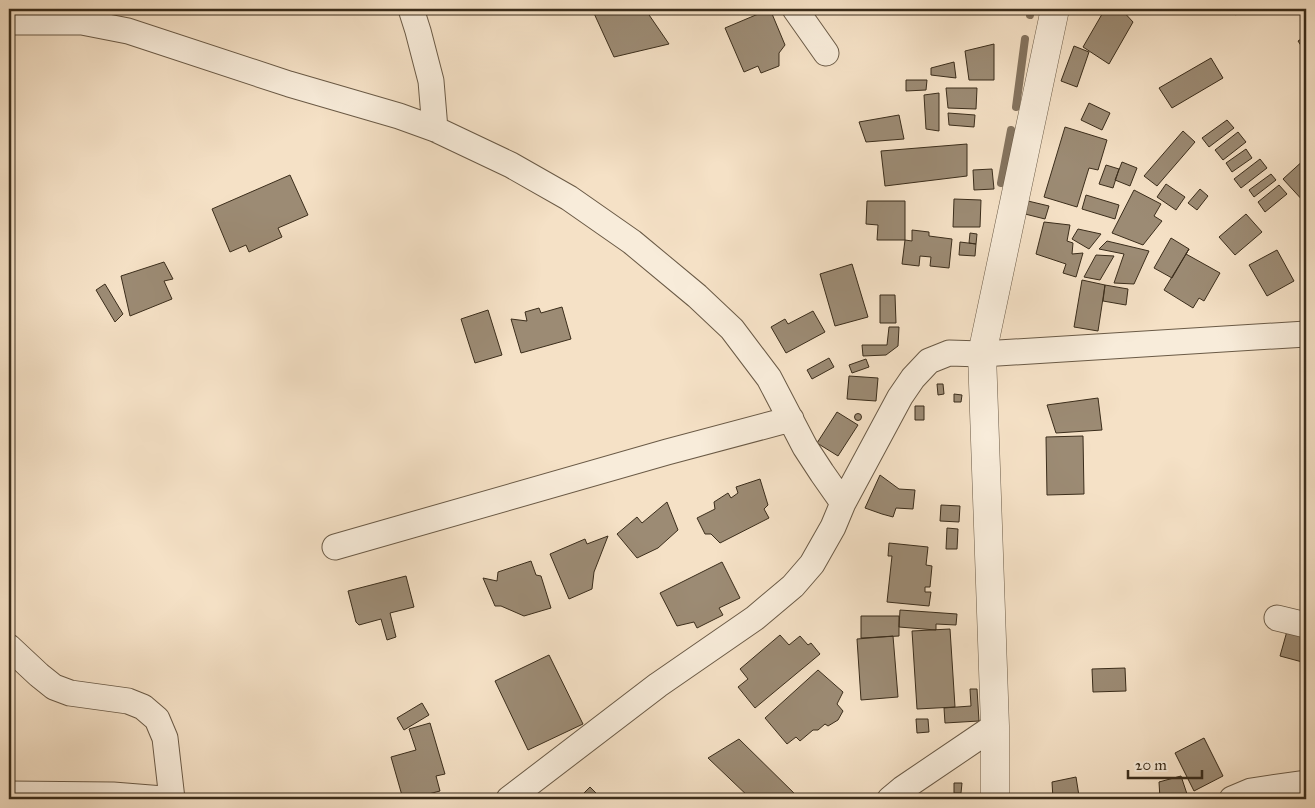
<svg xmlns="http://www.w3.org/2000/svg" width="1315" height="808" font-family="'IM FELL Great Primer',serif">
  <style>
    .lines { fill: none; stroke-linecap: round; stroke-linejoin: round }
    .stream { stroke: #85745f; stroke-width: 8 }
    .building { fill: #9c8b74; stroke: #3b2d1b }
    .minor-casing { stroke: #6a5a46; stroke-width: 27 }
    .tertiary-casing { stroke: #6a5a46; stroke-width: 29 }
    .minor { stroke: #f8ecda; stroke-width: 25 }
    .tertiary { stroke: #f8ecda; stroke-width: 28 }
  </style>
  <rect width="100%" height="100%" fill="#f5e1c6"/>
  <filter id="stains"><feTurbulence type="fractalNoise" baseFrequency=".004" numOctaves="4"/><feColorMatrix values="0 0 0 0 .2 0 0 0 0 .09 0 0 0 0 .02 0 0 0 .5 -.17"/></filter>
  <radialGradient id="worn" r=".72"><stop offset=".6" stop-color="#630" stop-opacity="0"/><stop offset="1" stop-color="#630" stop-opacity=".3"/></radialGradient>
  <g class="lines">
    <path class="stream" d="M1235,9L1236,11
      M1030,15L1031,9
      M1016,107L1025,39
      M1001,183L1011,130"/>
  </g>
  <path class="building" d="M592,9H645L669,44L614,57Z
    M770,9L785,45L779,53V66L761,73L758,66L744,72L725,28Z
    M1105,9H1121L1133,22L1109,64L1083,47Z
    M1306,36V53L1298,41Z
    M994,44V80H969L965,51Z
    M1074,46L1089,52L1077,87L1061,81Z
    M1211,58L1223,78L1172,108L1159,88Z
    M954,62L956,78L931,75V68Z
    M906,80H927L926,90L906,91Z
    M946,88H977L976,109L948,108Z
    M939,93V131L926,129L924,95Z
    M1089,103L1110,113L1102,130L1081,120Z
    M948,113L975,115L974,127L949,125Z
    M899,115L904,139L866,142L859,122Z
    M1227,120L1234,128L1209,147L1202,138Z
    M1065,127L1107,140L1098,170L1089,168L1077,207L1044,197Z
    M1183,131L1195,142L1157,186L1144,176Z
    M1238,132L1246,142L1223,160L1215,150Z
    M967,144V176L885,186L881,151Z
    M1246,149L1252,158L1232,172L1226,163Z
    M1306,158V202L1305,203L1283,179Z
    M1260,159L1267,168L1241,188L1234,179Z
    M1122,162L1137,168L1130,186L1115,180Z
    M1106,165L1119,169L1113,188L1099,184Z
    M992,169L994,189L974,190L973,170Z
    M1271,174L1276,180L1254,197L1249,190Z
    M290,175L308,215L278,228L282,237L249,252L246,245L230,252L212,209Z
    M1166,184L1185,197L1176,210L1157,197Z
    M1279,185L1287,194L1265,212L1258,202Z
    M1200,189L1208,196L1197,210L1188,203Z
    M1134,190L1161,204L1154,216L1162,221L1143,245L1112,233Z
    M1086,195L1119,205L1115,219L1082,209Z
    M954,199L981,200L980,227H953Z
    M867,201H905V240H877L878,225L866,224Z
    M1028,201L1049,206L1045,219L1025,214Z
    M1246,214L1262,232L1235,255L1219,237Z
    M1044,222L1070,225L1067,241L1073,243L1072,254L1083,253L1076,277L1063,273L1066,264L1036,254Z
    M1078,229L1101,234L1089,249L1072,239Z
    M912,230L929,232V236L952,239L949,268L930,266L931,257L920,256L919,266L902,264L905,240L912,241Z
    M970,233L977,234L976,244L969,243Z
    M1171,238L1189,249L1172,278L1154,268Z
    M1107,241L1149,251L1134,284L1114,283L1124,254L1099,249Z
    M960,242L976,244L975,256L959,255Z
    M1189,249L1186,254L1220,273L1204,301L1199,298L1193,308L1164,290Z
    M1277,250L1294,281L1267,296L1249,265Z
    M1096,255L1114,256L1100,280L1084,277Z
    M164,262L173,279L164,281L172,299L130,316L121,276Z
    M852,264L868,317L835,326L820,274Z
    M1082,280L1105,285L1098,331L1074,327Z
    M105,284L123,314L115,322L96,290Z
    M1105,285L1128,289L1126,305L1103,301Z
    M880,295H895L896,323H880Z
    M562,307L571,339L521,353L511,319L527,321L525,312L539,308L541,313Z
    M488,310L502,355L475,363L461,319Z
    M813,311L825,332L786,353L771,327L785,319L788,324Z
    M889,327H899L898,346L886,355L863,356L862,345H887Z
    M829,358L834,367L812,379L807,370Z
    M866,359L869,367L852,373L849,365Z
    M849,376L878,378L876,401L847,399Z
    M937,384H943L944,394L938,395Z
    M954,394L962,395L961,402H954Z
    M1098,398L1102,430L1056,433L1047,405Z
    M915,406H924V420H915Z
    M837,412L858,425L838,456L817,443Z
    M854.5 417a3.5 3.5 0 1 1 7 0a3.5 3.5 0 1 1-7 0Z
    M1083,436L1084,494L1047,495L1046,437Z
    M880,475L899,489L915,490L913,509L896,508L893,517L882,514L865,508Z
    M760,479L768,505L764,509L769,518L720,543L711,534H705L697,518L715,509L714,502L728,493L731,498L738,493L736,487Z
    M667,502L678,530L658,548L637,558L617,534L637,517L642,523Z
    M941,505L960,506L959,522L940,521Z
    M947,528L958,529L957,549H946Z
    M608,536L594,572L592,589L569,599L550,554L585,539L587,544Z
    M889,543L928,547L926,565L932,566L930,587H925V592H931L929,606L887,602L892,556H888Z
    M531,561L536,575L541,576L551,608L524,616L501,606H495L483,578L497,581L498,572Z
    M722,562L740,598L719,608L723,615L697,628L694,622L677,626L660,593Z
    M406,576L414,607L390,613L396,637L387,640L381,619L359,625L356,622L348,591Z
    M900,610L957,614L956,625L936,624V630L899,627Z
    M861,616H899V636L861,638Z
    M1289,624L1306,628V663L1280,656Z
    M950,629L955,707L917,709L912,631Z
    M780,635L789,645L800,636L808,645L811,643L820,654L755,708L738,687L748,679L740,669Z
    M893,636L898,697L861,700L857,639Z
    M549,655L583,724L528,750L495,681Z
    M1125,668L1126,691L1093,692L1092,669Z
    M818,670L843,692L837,704L843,711L838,720L828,726L825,724L818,730H813L800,741L796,737L787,744L765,718Z
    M970,689H977L979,721L945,723L944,708L971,706Z
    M422,703L429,715L404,730L397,718Z
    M916,719H928L929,732L917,733Z
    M430,723L445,774L436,776L440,791L409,799H403L391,757L416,750L409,729Z
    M1204,738L1223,776L1194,791L1175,753Z
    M739,739L800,799H751L708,758Z
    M1181,776L1188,797L1176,799H1160L1159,782Z
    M1076,777L1079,796L1062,799H1053L1052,782Z
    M954,783H962L961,793H954Z
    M590,787L602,799H578Z"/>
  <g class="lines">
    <defs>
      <path id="minor" d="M411,9L418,31L431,81L435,129
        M795,9L826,53
        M9,22H82L128,31L289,84L399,116L435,129L511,165L569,198L632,242L697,296L732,329L769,378L805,447L822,473L843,503
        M335,547L667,452L791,419
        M1277,618L1306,625
        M9,647L39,675L54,687L70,693L128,701L143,707L157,719L165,738L172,799
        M9,794L113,795L163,799
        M509,799L658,685L755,618L793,586L812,564L833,527L843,503L900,397L913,378L929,361L949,353L982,354L1306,334
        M890,799L902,789L995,726
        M1232,799L1251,791L1306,783"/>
      <path id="tertiary" d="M995,799V726L982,354L1055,9"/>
    </defs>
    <use href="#minor" class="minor-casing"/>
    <use href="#tertiary" class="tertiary-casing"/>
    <use href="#minor" class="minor"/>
    <use href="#tertiary" class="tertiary"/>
  </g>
  <rect width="1315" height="808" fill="none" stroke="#f5e1c6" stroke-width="30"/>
  <rect x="10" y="10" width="1295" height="788" fill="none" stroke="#3b2d1b" stroke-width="2.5"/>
  <rect x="15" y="15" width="1285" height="778" fill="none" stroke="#3b2d1b"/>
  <path d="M1128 770v8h74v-8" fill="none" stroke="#3b2d1b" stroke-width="2.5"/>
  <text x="1135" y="770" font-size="15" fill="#3b2d1b" stroke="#f8ecda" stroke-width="4" paint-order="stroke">20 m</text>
  <rect width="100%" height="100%" filter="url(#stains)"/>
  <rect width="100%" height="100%" fill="url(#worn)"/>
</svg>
